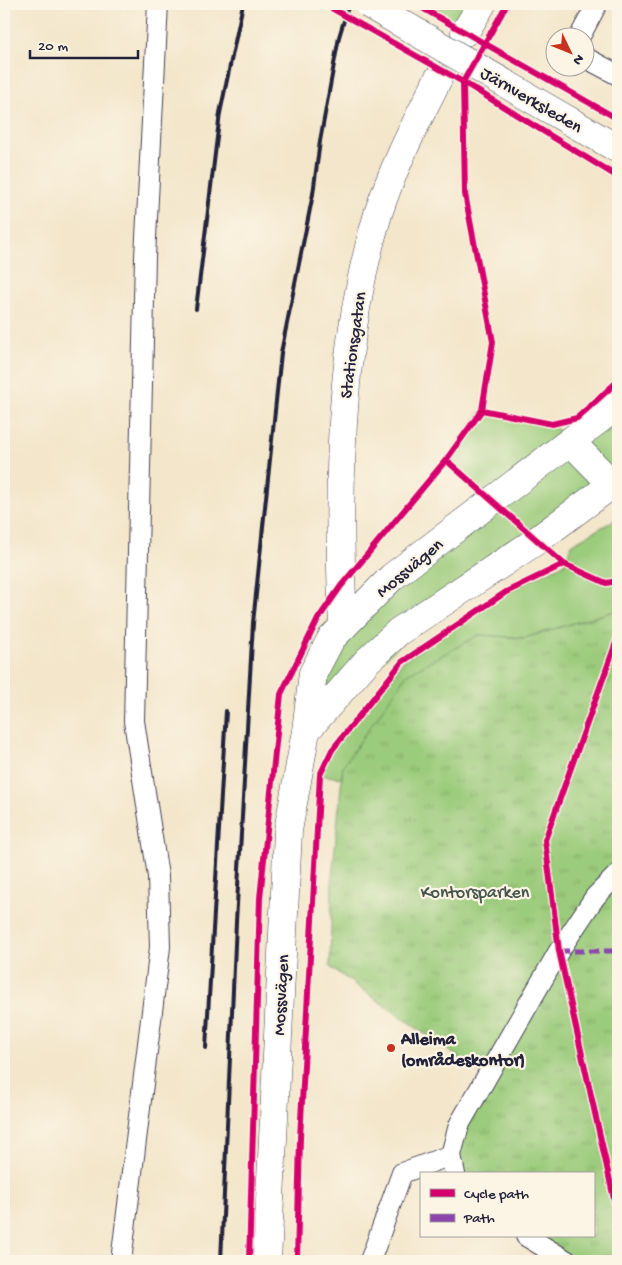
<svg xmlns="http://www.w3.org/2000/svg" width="622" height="1265" font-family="'Gochi Hand',sans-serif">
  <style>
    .grass { fill: #9bcb7b; stroke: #5e765b }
    .park { fill: url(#park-tufts); stroke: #5e765b }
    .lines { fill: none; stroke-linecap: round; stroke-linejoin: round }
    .service-casing { stroke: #413f51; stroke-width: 22 }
    .minor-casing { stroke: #413f51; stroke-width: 29 }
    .tertiary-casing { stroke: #413f51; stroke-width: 29 }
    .service { stroke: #fff; stroke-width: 20 }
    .minor { stroke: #fff; stroke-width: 28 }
    .tertiary { stroke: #fff; stroke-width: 28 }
    .rail { stroke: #22223b; stroke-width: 4 }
    .minor-bridge-casing { stroke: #413f51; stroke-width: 29; stroke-linecap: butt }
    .minor-bridge { stroke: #fff; stroke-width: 28 }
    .quiet { stroke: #8e44ad; stroke-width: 5; stroke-dasharray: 10 5; stroke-linecap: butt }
    .cycleway-casing { stroke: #fcf5e5; stroke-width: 9 }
    .cycleway { stroke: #d6006c; stroke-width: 6 }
    .poi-dot { fill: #c8321e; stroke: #fcf5e5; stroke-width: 2 }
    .labels { text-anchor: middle; stroke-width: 4.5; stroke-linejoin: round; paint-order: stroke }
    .street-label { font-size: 18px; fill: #22223b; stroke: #fcf5e5 }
    .park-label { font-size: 18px; fill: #46554e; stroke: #fcf5e5 }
    .poi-label { font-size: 18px; font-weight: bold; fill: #22223b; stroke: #fcf5e5; text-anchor: start }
  </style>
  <defs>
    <pattern id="park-tufts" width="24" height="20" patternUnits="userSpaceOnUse" patternTransform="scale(1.25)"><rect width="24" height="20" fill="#9bcb7b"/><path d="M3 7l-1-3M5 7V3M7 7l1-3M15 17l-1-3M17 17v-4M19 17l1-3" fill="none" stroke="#85ae6b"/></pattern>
  </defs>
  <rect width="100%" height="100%" fill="#fcf5e5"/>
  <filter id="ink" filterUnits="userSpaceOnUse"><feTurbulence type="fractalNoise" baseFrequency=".02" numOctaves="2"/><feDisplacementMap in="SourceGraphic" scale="10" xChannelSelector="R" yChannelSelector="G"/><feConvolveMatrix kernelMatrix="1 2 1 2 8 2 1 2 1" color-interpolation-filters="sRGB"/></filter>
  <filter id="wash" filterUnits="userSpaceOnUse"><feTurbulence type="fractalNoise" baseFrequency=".0096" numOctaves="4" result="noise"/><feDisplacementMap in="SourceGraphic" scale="20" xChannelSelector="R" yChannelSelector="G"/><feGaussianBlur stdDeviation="1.12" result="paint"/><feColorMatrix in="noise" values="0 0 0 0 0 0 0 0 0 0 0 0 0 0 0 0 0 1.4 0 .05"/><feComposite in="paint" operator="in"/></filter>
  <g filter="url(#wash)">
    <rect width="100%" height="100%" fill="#f3e6cb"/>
    <path class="grass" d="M415,4H482L465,32Z
      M618,405V480L463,587L306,731L331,639L492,500L446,460L482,410L552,424L571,442Z
      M618,518V610L524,638L479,635L408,674L343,766L342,778L320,775L332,750L402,662L506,592L564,564L572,544Z"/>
    <path class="park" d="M618,610V1261H567L526,1236H593V1174H455L451,1155L486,1077L330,967L332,879L343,766L407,674L479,635L524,638Z"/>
  </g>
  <g filter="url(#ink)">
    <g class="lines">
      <defs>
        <path id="service" d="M579,38L597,4
          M584,57L618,75
          M455,1174L451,1155L459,1125L559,951L595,897L618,874
          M526,1236L567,1261
          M121,1261L160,947L158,876L134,721L145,257L158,4
          M370,1261L402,1173L451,1155"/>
        <path id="minor" d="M465,32L482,4
          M571,442L618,490
          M343,627C337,489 338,347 378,214C393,167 416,123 438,79"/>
        <path id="tertiary" d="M306,731L367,661L398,632L536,541L618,480
          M267,1261L288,831L306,731L313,673L331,639L392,577L618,405"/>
      </defs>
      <use href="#service" class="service-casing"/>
      <use href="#minor" class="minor-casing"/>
      <use href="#tertiary" class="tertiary-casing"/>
      <use href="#service" class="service"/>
      <use href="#minor" class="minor"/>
      <use href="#tertiary" class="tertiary"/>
      <path class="rail" d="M196,309L220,113L243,4
        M206,1048L226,711
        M221,1261L236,922L253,623L281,353L313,194L320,141L339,37L349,4"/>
      <defs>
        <path id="minor-bridge" d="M368,4L618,149"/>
      </defs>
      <use href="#minor-bridge" class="minor-bridge-casing"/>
      <use href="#minor-bridge" class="minor-bridge"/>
      <path class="quiet" d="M559,951H618"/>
      <defs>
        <path id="cycleway" d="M324,4L463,82L618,177
          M415,4L618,119
          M507,4L463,82L465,194L493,342L482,410L552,424L577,418L618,381
          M446,460L564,564L606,583L618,581
          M618,637L545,840L559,951L618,1217
          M249,1261L260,898L281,694L318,619L341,586L446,460L482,410
          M297,1261L300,1138L320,775L332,750L402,662L506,592L564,564"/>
      </defs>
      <use href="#cycleway" class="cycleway-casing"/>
      <use href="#cycleway" class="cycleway"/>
    </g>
  </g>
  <circle class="poi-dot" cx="391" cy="1048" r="5"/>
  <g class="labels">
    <g class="street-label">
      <text transform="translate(532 99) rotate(30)" y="6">Järnverksleden</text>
      <text transform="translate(352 345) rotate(-82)" y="6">Stationsgatan</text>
      <text transform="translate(409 567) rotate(-40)" y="6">Mossvägen</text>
      <text transform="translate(280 995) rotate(-87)" y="6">Mossvägen</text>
    </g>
    <g class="park-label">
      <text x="475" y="897">Kontorsparken</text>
    </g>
    <g class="poi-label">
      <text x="401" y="1044">Alleima<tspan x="401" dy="21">(områdeskontor)</tspan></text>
    </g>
  </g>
  <rect width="622" height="1265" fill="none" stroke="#fcf5e5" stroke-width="20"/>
  <rect x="420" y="1172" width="175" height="65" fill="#fcf5e5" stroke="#a5a1a1"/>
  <rect x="430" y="1189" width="25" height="8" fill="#d6006c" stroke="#a5a1a1"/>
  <text x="464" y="1198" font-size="15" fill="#22223b">Cycle path</text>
  <rect x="430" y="1214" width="25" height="8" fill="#8e44ad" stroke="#a5a1a1"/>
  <text x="464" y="1222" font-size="15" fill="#22223b">Path</text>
  <g transform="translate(570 52) rotate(133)"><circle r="24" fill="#fcf5e5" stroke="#a5a1a1"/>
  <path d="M0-4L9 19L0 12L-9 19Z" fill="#c8321e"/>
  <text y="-8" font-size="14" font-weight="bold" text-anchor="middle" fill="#22223b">N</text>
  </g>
  <path d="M30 50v8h108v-8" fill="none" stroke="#22223b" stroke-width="2.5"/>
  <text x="38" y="50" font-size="15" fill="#22223b" stroke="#fcf5e5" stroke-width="4" paint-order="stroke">20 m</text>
</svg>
